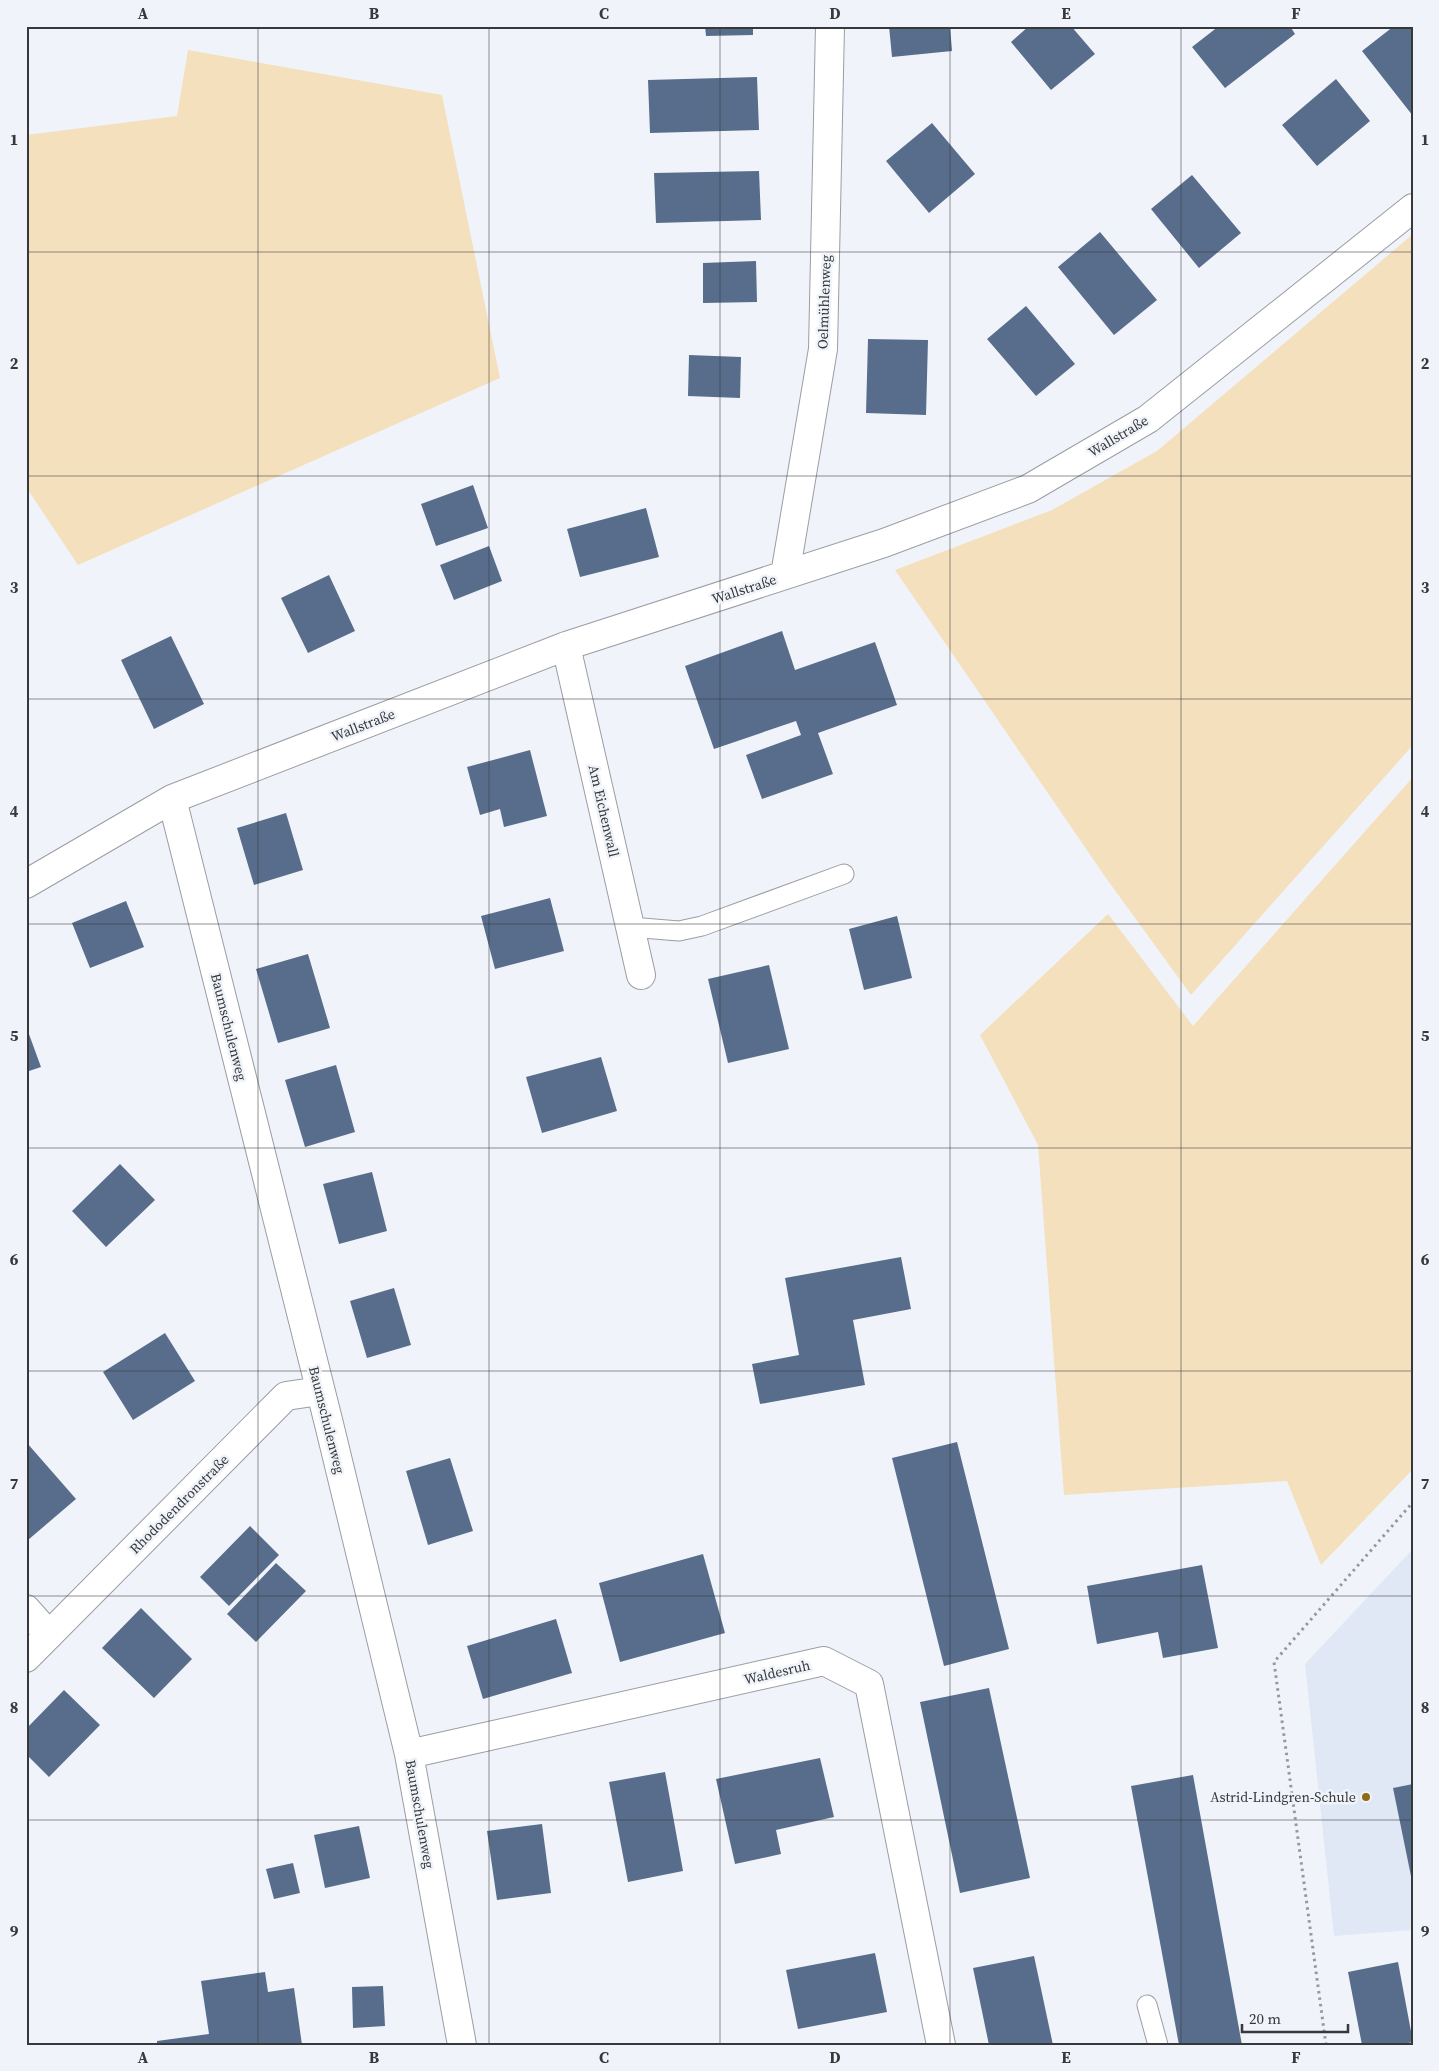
<svg xmlns="http://www.w3.org/2000/svg" width="1439" height="2071" font-family="'Source Serif 4',serif">
  <style>
    .built { fill: #dfe8f4 }
    .green { fill: #f4e0bd }
    .building { fill: #586d8b }
    .lines { fill: none; stroke-linecap: round; stroke-linejoin: round }
    .lane-casing { stroke: #9a9da3; stroke-width: 21 }
    .street-casing { stroke: #9a9da3; stroke-width: 30 }
    .path { stroke: #95989c; stroke-width: 3; stroke-dasharray: 2.5 4; stroke-linecap: butt }
    .lane { stroke: #fff; stroke-width: 19 }
    .street { stroke: #fff; stroke-width: 28 }
    .grid { fill: none; stroke: #36383a; stroke-width: 1; stroke-opacity: 0.55 }
    .poi-dot { fill: #926a13; stroke: #f0f4fa; stroke-width: 2 }
    .labels { text-anchor: middle; stroke-width: 5; stroke-linejoin: round; paint-order: stroke }
    .street-label { font-size: 14px; fill: #36383a; stroke: #f0f4fa }
    .poi-label { font-size: 14px; fill: #36383a; stroke: #f0f4fa; text-anchor: end }
    .neatline { fill: none; stroke: #36383a; stroke-width: 2 }
    .grid-label { font-size: 16px; text-anchor: middle; font-weight: bold; fill: #36383a }
  </style>
  <rect width="100%" height="100%" fill="#f0f4fa"/>
  <path class="built" d="M1413,1549V1930L1334,1936L1305,1664Z"/>
  <path class="green" d="M188,50L442,95L500,378L78,565L26,487V135L177,116Z
    M1413,234V745L1191,995L1106,878L895,570L1052,510L1157,451Z
    M1413,777V1469L1321,1565L1287,1481L1064,1495L1038,1145L980,1035L1108,914L1193,1026Z"/>
  <path class="building" d="M705,26H753V35L706,36Z
    M889,26H950L952,51L892,57Z
    M1029,26H1071L1095,54L1051,90L1011,42Z
    M1219,26H1290L1295,34L1225,88L1192,47Z
    M1394,26H1410L1413,29V116L1362,51Z
    M757,77L759,130L650,133L648,80Z
    M1336,79L1370,121L1317,166L1282,125Z
    M932,123L975,174L929,213L886,161Z
    M759,171L761,220L656,223L654,173Z
    M1192,175L1241,233L1199,268L1151,209Z
    M1100,232L1157,300L1114,335L1058,267Z
    M756,261L757,302L703,303V263Z
    M1026,306L1075,364L1036,396L987,339Z
    M868,339L928,340L926,415L866,413Z
    M689,355L741,357L740,398L688,396Z
    M473,485L488,528L436,546L421,504Z
    M646,508L659,557L580,577L567,529Z
    M489,546L502,581L454,600L440,565Z
    M329,575L355,631L308,653L281,598Z
    M782,631L795,670L875,642L897,705L818,733L833,774L762,799L746,755L801,735L796,721L714,749L685,666Z
    M171,636L204,704L154,729L121,660Z
    M530,750L547,816L504,827L500,809L480,815L467,767Z
    M286,813L303,870L254,885L237,828Z
    M550,898L564,951L495,969L481,916Z
    M126,901L144,947L90,968L72,923Z
    M897,916L912,978L864,990L849,929Z
    M308,954L330,1028L278,1043L256,969Z
    M769,965L789,1049L728,1063L708,979Z
    M26,1026L41,1067L26,1072Z
    M601,1057L617,1111L542,1133L526,1077Z
    M336,1065L355,1132L305,1147L285,1080Z
    M120,1164L155,1200L106,1247L72,1211Z
    M372,1172L387,1231L339,1244L323,1184Z
    M901,1257L911,1309L853,1320L865,1385L760,1404L752,1364L799,1355L785,1278Z
    M394,1288L411,1345L367,1358L350,1301Z
    M165,1333L195,1381L133,1420L103,1372Z
    M957,1442L1009,1649L944,1666L892,1458Z
    M27,1443L76,1499L28,1540L26,1538Z
    M450,1458L473,1531L428,1545L406,1471Z
    M250,1526L279,1555L229,1606L200,1577Z
    M703,1554L725,1633L620,1662L599,1583Z
    M276,1563L306,1591L256,1642L227,1614Z
    M1202,1565L1218,1648L1163,1658L1158,1632L1097,1644L1087,1586Z
    M141,1608L192,1659L154,1698L102,1648Z
    M556,1619L572,1673L483,1699L467,1646Z
    M989,1688L1030,1878L960,1893L920,1702Z
    M64,1690L100,1725L49,1777L26,1754V1729Z
    M820,1758L834,1817L776,1830L781,1854L735,1864L716,1779Z
    M665,1772L683,1871L628,1882L609,1782Z
    M1193,1775L1242,2045H1179L1131,1786Z
    M1413,1784V1881H1412L1393,1788Z
    M542,1824L551,1893L497,1900L487,1831Z
    M359,1826L370,1878L325,1888L314,1835Z
    M293,1863L300,1893L274,1899L266,1869Z
    M875,1953L887,2012L798,2029L786,1970Z
    M1034,1956L1053,2045H989L973,1968Z
    M1398,1962L1413,2042L1399,2045H1362L1348,1972Z
    M265,1972L268,1992L294,1988L302,2045H157V2041L209,2034L201,1981Z
    M383,1986L385,2026L353,2028L352,1987Z"/>
  <g class="lines">
    <defs>
      <path id="lane" d="M630,927L679,931L702,926L844,874
        M1147,2005L1158,2045"/>
      <path id="street" d="M785,575L823,349L830,26
        M566,646L641,975
        M172,799L329,1424L409,1754L462,2045
        M26,884L172,799L566,646L884,543L1028,489L1148,419L1413,208
        M26,1609L49,1635
        M26,1658L286,1396L320,1391
        M409,1754L824,1661L869,1684L941,2045"/>
    </defs>
    <use href="#lane" class="lane-casing"/>
    <use href="#street" class="street-casing"/>
    <path class="path" d="M1326,2045L1274,1662L1413,1502"/>
    <use href="#lane" class="lane"/>
    <use href="#street" class="street"/>
  </g>
  <path class="grid" d="M258,26V2045M489,26V2045M720,26V2045M950,26V2045M1181,26V2045M26,252H1413M26,476H1413M26,699H1413M26,924H1413M26,1148H1413M26,1371H1413M26,1596H1413M26,1820H1413"/>
  <circle class="poi-dot" cx="1366" cy="1797" r="5"/>
  <g class="labels">
    <g class="street-label">
      <text transform="translate(824 302) rotate(-88)" y="5">Oelmühlenweg</text>
      <text transform="translate(1118 436) rotate(-31)" y="5">Wallstraße</text>
      <text transform="translate(744 589) rotate(-18)" y="5">Wallstraße</text>
      <text transform="translate(363 725) rotate(-21)" y="5">Wallstraße</text>
      <text transform="translate(604 811) rotate(77)" y="5">Am Eichenwall</text>
      <text transform="translate(229 1027) rotate(76)" y="5">Baumschulenweg</text>
      <text transform="translate(327 1420) rotate(76)" y="5">Baumschulenweg</text>
      <text transform="translate(179 1504) rotate(-45)" y="5">Rhododendronstraße</text>
      <text transform="translate(777 1672) rotate(-13)" y="5">Waldesruh</text>
      <text transform="translate(420 1814) rotate(80)" y="5">Baumschulenweg</text>
    </g>
    <g class="poi-label">
      <text x="1356" y="1802">Astrid-Lindgren-Schule</text>
    </g>
  </g>
  <rect width="1439" height="2071" fill="none" stroke="#f0f4fa" stroke-width="55"/>
  <path d="M1242 2024v8h106v-8" fill="none" stroke="#36383a" stroke-width="2.5"/>
  <text x="1249" y="2024" font-size="15" fill="#36383a" stroke="#f0f4fa" stroke-width="4" paint-order="stroke">20 m</text>
  <rect x="28" y="28" width="1384" height="2016" class="neatline"/>
  <g class="grid-label">
    <text x="143" y="19">A</text>
    <text x="374" y="19">B</text>
    <text x="604" y="19">C</text>
    <text x="835" y="19">D</text>
    <text x="1066" y="19">E</text>
    <text x="1296" y="19">F</text>
    <text x="14" y="145">1</text>
    <text x="1425" y="145">1</text>
    <text x="14" y="369">2</text>
    <text x="1425" y="369">2</text>
    <text x="14" y="593">3</text>
    <text x="1425" y="593">3</text>
    <text x="14" y="817">4</text>
    <text x="1425" y="817">4</text>
    <text x="14" y="1041">5</text>
    <text x="1425" y="1041">5</text>
    <text x="14" y="1265">6</text>
    <text x="1425" y="1265">6</text>
    <text x="14" y="1489">7</text>
    <text x="1425" y="1489">7</text>
    <text x="14" y="1713">8</text>
    <text x="1425" y="1713">8</text>
    <text x="14" y="1937">9</text>
    <text x="1425" y="1937">9</text>
    <text x="143" y="2063">A</text>
    <text x="374" y="2063">B</text>
    <text x="604" y="2063">C</text>
    <text x="835" y="2063">D</text>
    <text x="1066" y="2063">E</text>
    <text x="1296" y="2063">F</text>
  </g>
</svg>
